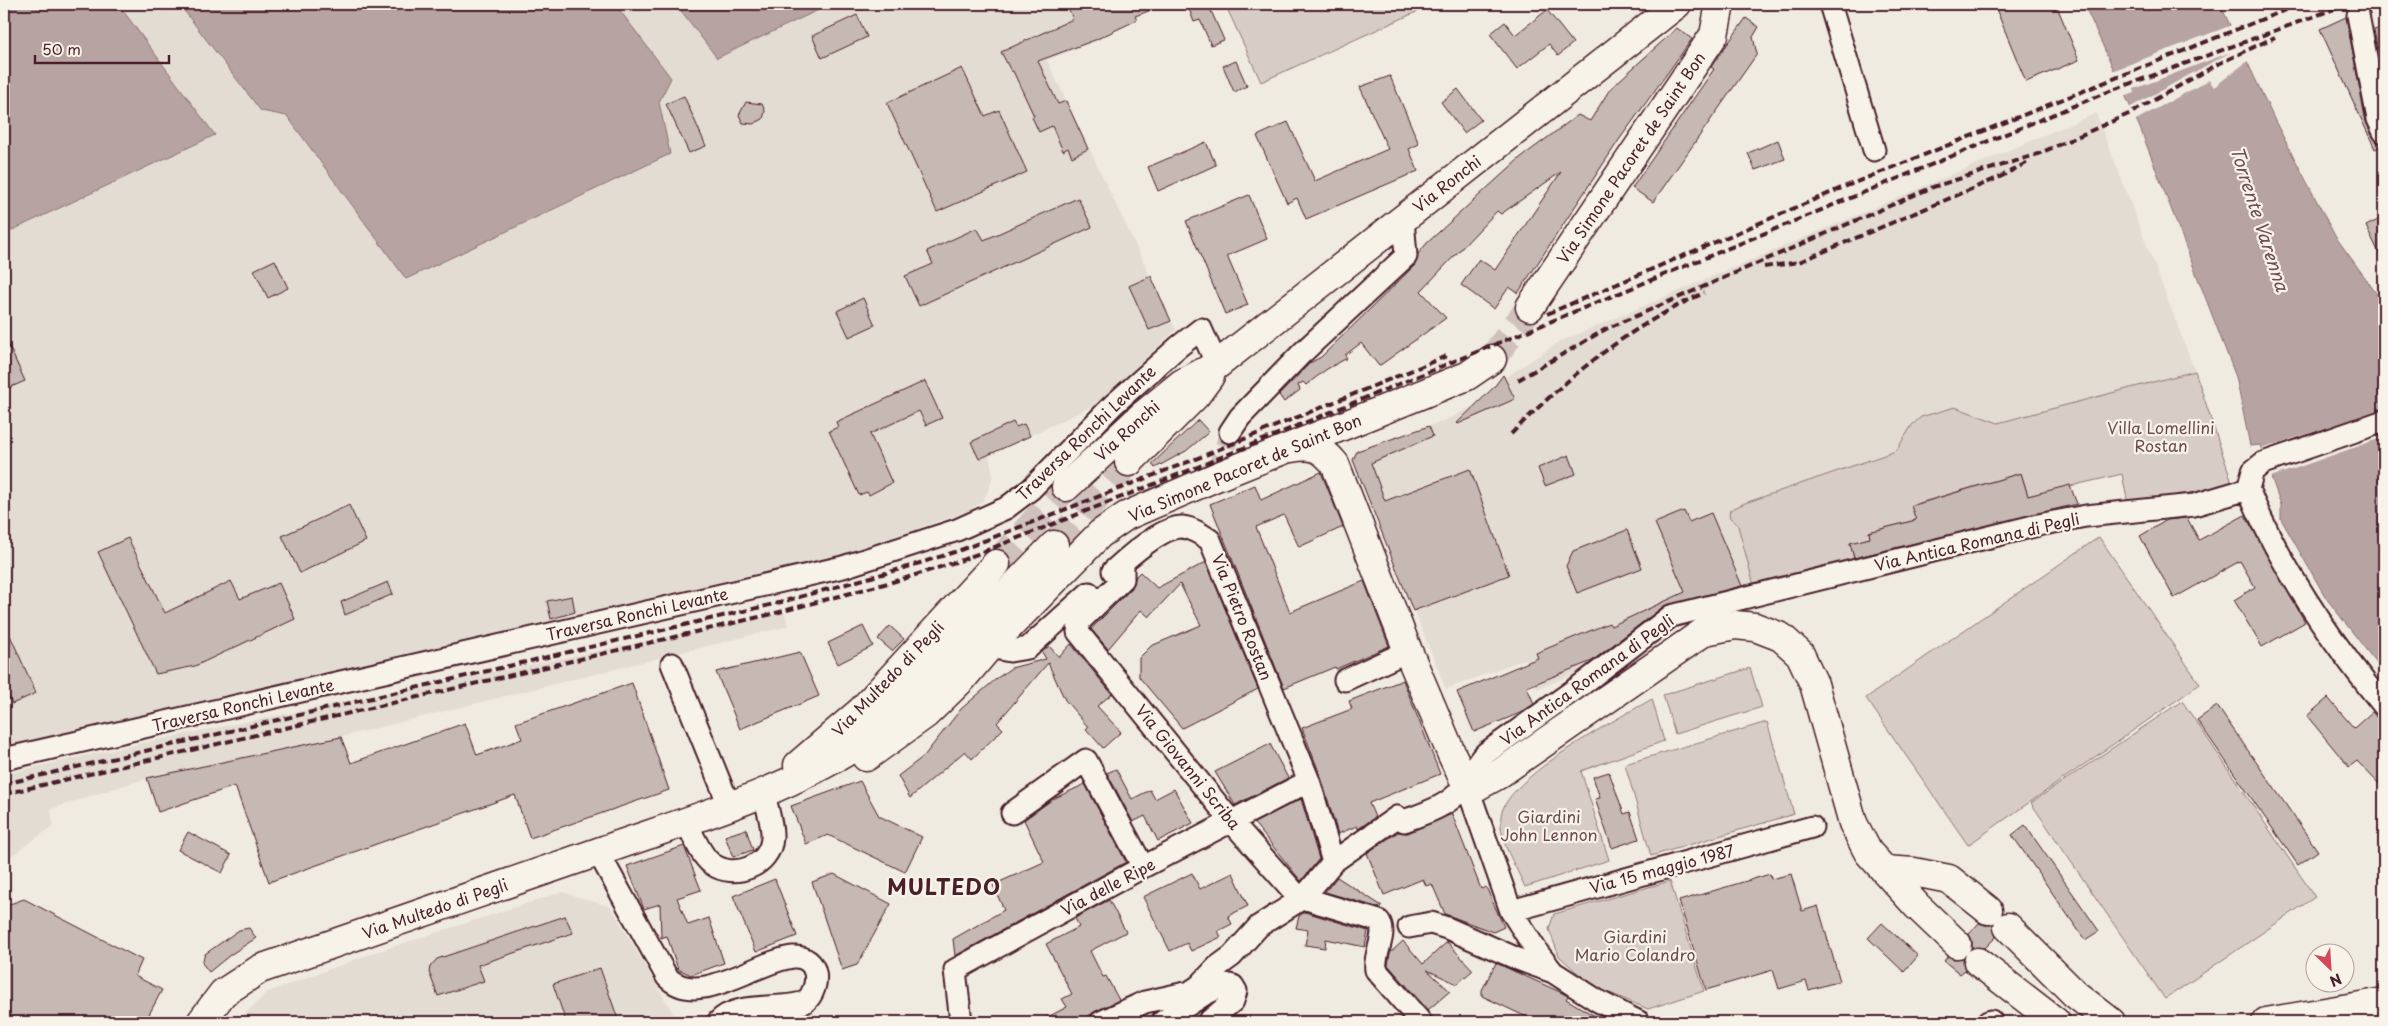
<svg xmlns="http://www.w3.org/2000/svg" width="2388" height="1026" font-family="'Playpen Sans',sans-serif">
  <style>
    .built { fill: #e3dcd2 }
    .green { fill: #d8cdc6; stroke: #917678 }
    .water { fill: #b7a4a2; stroke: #8b6f72 }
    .pier { fill: #f0ebe0 }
    .building { fill: #c6b8b3; stroke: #4a1f2b }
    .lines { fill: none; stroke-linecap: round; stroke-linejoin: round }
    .street-tunnel { stroke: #cfc2bc; stroke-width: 21; stroke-dasharray: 21 11; stroke-linecap: butt }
    .primary-tunnel { stroke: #cfc2bc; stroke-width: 28; stroke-dasharray: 28 14; stroke-linecap: butt }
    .street-casing { stroke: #4a1f2b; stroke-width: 25 }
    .primary-casing { stroke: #4a1f2b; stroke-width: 31 }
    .highway-casing { stroke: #4a1f2b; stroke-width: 31 }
    .street { stroke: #f7f3e8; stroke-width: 21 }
    .primary { stroke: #f7f3e8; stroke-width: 28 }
    .highway { stroke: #f7f3e8; stroke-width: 28 }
    .rail { stroke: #4a1f2b; stroke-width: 4; stroke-dasharray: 8 4; stroke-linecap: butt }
    .labels { text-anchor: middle; stroke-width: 4.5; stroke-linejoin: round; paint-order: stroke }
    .street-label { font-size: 16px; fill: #4a1f2b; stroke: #f7f3e8 }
    .park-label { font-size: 16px; fill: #6e4a52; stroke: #f7f3e8 }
    .water-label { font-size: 18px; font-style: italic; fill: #704e55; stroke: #f7f3e8 }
    .district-label { font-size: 21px; font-weight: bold; letter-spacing: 1px; fill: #4a1f2b; stroke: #f7f3e8 }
  </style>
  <rect width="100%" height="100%" fill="#f0ebe0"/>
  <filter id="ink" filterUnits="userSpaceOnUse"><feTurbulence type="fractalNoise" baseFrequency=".02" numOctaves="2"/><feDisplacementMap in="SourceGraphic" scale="10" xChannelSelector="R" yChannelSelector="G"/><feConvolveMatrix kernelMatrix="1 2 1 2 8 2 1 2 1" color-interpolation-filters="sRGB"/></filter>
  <g filter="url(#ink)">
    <path class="built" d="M118,4H179L261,111L286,116L406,279L670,154L659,102L671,78L615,4H676L717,58L831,4H1086L1101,39L1047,60L1176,330L1097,404L989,455L993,475L989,489L982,502L968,511L839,556L226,698L4,747V234L215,135Z
      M2096,113L2195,371L1998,423L1955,407L1921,417L1896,451L1744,503L1737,523L1755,590L1670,612L1606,661L1537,689L1525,659L1446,689L1353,460L1357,451L1443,421L1474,406L1494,387L1503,375L1506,377L1559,342Z
      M785,613L788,626L341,737L147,778L51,809L53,826L4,861V774L156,740Z
      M562,892L611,907L678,1022H236L268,992L370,954Z"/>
    <path class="green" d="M1225,4H1434L1261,82Z
      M2195,371L2233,485L2128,504L2122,474L2028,496L2021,473L1912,505L1916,520L1869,532L1870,538L1850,543L1855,563L1759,604L1738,526C1734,518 1727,521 1730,510L1745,503L1896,451L1912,425L1921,417L1955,407L1998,423Z
      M2099,537L2200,684L1968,845L1866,698Z
      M1750,668L1762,707L1675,734L1663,695Z
      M1652,699L1664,741L1581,771L1609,860L1525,887C1516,866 1498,840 1501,816C1505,778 1619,718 1652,699Z
      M2182,701L2315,897L2165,999L2031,803Z
      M1767,722L1794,814L1651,856L1625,764Z
      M1670,881L1704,991L1648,1009L1591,985L1559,956L1549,929L1554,914Z"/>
    <path class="water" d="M4,4H96L98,6L118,4L215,135L4,234Z
      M179,4H615L671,78L659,102L670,154L406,279L287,116L261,111Z
      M676,4H831L717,58Z
      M2084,4H2220L2276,123L2335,236L2384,304V673L2326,598L2281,519V505L2260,445L2250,446L2236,377L2140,128Z"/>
    <path class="pier" d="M2232,25L2249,60L2214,87L2209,80L2134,121L2129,108L2231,52L2134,89L2135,93L2123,97L2112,71Z
      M2384,409V437L2268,478L2258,450Z"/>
    <path class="building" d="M1082,4L1165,5L1135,16L1137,20L1095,40L1038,61L1058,104L1066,101L1088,149L1072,157L1068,148L1063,151L1052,126L1039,132L1032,117L1034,116L1013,71H1011L1001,52L1073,19L1069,10Z
      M1202,4H1208L1224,40L1211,45L1200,20L1194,22L1189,9Z
      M1994,4H2056L2079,60L2026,82Z
      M1547,10L1573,43L1558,56L1549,44L1517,69L1490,34L1505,22L1515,35Z
      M857,15L867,37L822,58L812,36Z
      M2346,17L2366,122L2373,137L2380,143V147L2375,149L2320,29Z
      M1746,18L1759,27L1753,37L1757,54L1653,202L1632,188L1714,69L1711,67Z
      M2384,27V71L2382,72L2374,30Z
      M1677,28L1692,39L1619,140L1518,293L1509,287L1494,309L1461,285L1479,259L1495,270L1561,172L1501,214L1497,211L1421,291L1446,318L1379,366L1361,343L1345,355L1347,358L1327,369L1306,385L1303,382L1298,385L1300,390L1284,402L1279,395L1310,363L1321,357L1415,265L1418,254L1427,243L1520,158L1578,115L1590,121L1610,89Z
      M1236,61L1247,86L1234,92L1223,66Z
      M962,68L985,116L999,110L1027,172L937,212L887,103Z
      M1390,76L1419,144L1409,149L1418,171L1306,219L1297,198L1287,203L1257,136L1288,122L1315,181L1388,149L1360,87Z
      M1458,89L1481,120L1464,133L1441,102Z
      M684,96L706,146L689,153L666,104Z
      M746,102L762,104L765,111L763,119L753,124L743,123L739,115Z
      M1778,140L1785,159L1755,170L1748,153Z
      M1206,142L1216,165L1158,191L1148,167Z
      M1249,195L1267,239L1227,256L1248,305L1225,314L1186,221Z
      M1078,198L1092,227L919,306L905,276L933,264L927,251L977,228L984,240Z
      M2384,217V263L2366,226Z
      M275,260L288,288L268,298L254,270Z
      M1151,276L1171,321L1149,330L1129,286Z
      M863,298L875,325L849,337L837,311Z
      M4,335L25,381L4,390Z
      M1503,375L1515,399L1458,424L1457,423L1494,387Z
      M925,381L942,418L926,425L919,411L870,434L892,483L869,495L867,492L859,495L829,431L838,427L836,422Z
      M1198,420L1209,432L1186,451L1155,468L1152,464Z
      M1013,422L1016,427L1024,424L1030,436L979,459L971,442Z
      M1429,426L1433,436L1371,463L1385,501L1470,469L1509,575L1413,611L1353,460L1357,451Z
      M1569,455L1576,474L1545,486L1538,468Z
      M1321,472L1343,527L1299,547L1284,515L1256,527L1290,612L1364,581L1389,646L1336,669L1335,667L1284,688L1210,504L1255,485L1261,500Z
      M2021,473L2028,496L2070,485L2077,504L1854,558L1850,543L1870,538L1869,532L1916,520L1911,506Z
      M349,505L366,541L300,573L282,536Z
      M1684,511L1689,522L1711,513L1742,586L1664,606L1592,661L1527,687L1534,704L1520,713L1474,732L1457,692L1538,658L1536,653L1609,623L1611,626L1685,592L1655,523Z
      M2245,515L2305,622L2262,647L2234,600L2255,587L2240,561L2174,598L2140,536L2167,520L2187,518L2199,540Z
      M1627,530L1642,568L1577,593L1566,566L1573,551Z
      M128,538L165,613L231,581L240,599L279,583L295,619L195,666L156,674L98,552Z
      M1206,562L1258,689L1182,728L1139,677V658L1151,646L1201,625L1180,584L1149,617L1141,610L1108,649L1091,629L1132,588L1136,576L1140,572L1157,588Z
      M388,582L393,594L345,615L341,602Z
      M572,596L575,612L551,619L547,601Z
      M4,622L36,693L12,704L4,687Z
      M863,626L873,646L838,664L828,643Z
      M890,626L904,639L892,651L878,639Z
      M1071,644L1112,694L1097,706L1121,732L1103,748L1086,729L1088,727L1065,700L1048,663L997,723L1003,729L972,759L965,751L910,798L898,776L924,756L961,709L996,679L1011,668L1046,659L1042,652L1049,646L1059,657Z
      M800,652L819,696L740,729L716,672Z
      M1403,680L1440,774L1369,803L1375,817L1358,829L1357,826L1338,834L1321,777L1302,728L1352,709L1349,701Z
      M632,683L669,790L530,838L515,795L269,882L235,786L158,812L147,778L341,737L351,763L465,723L477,755L522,739L516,723Z
      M2328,698L2354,728L2372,712L2384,726V789L2357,761L2349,767L2307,716Z
      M2217,706L2318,851L2298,865L2197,720Z
      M1270,744L1288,778L1235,805L1215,772Z
      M1116,769L1132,799L1150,790L1155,799L1174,789L1193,823L1158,841L1145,816L1133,822L1107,773Z
      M1609,772L1624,814L1630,812L1639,839L1612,848L1595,799L1600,798L1593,777Z
      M860,781L879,816L922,837L905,872L828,835L806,844L791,806Z
      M1085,784L1126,862L955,956L953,939L1004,910L993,885L1044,862L1024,820L1053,799Z
      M1301,799L1319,859L1301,881L1254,823Z
      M1452,814L1481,889L1486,887L1504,927L1493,932L1445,914L1432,884L1426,886L1423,879L1384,895L1367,853L1398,832L1408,833Z
      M2025,825L2099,931L2085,940L2012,835Z
      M746,829L753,850L733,857L725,836Z
      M188,832L231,855L222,873L178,850Z
      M684,846L701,890L677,898L688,925L709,918L724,963L691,975L678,969L667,936L661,938L660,904L644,909L627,866Z
      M1192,873L1200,889L1233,873L1248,906L1228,916L1232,924L1218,931L1221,937L1191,951L1187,943L1170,951L1143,897Z
      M834,874L891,904L857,965L842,970L812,882Z
      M1770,874L1771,879L1791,874L1802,911L1818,906L1840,981L1809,990L1806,981L1779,989L1773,970L1706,990L1679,901Z
      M1337,877L1382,906L1380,908L1325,892Z
      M775,879L797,936L756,952L733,896Z
      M24,899L142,960L135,976L162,990L145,1022H4V906Z
      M1109,900L1126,932L1090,951L1103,977L1106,976L1119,1000L1096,1011L1079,1022H1038L1067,1007L1062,999L1072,994L1046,944L1079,927L1075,918Z
      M1305,912L1368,931L1365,947L1326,939L1325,948L1305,945L1308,930L1296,928L1299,916Z
      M565,916L573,933L478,965L484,981L438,996L429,972L430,967L437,959Z
      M1882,923L1918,956L1904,972L1868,938Z
      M1979,923L1985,925H1993L1996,937L1985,948H1972V940L1969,934Z
      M249,928L256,938L230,955L209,972L202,963L205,954L239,930Z
      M1403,941L1423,964L1447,942L1473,970L1457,984L1427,970L1450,991L1428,1010L1388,965L1390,953Z
      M1948,956L1954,959L1963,958L1965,970L1960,974L1944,961Z
      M1496,963L1560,992L1568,996L1566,999L1605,1022H1537L1482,996V990Z
      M600,968L619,1022H566L553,984Z"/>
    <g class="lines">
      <path class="street-tunnel" d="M1216,477L1230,432"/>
      <path class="primary-tunnel" d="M1492,359L1530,307
        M1054,545L1129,462
        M996,564L1066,487"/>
      <defs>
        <path id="street" d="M1830,4L1874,150
          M2358,15L2378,119L2384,132
          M1230,432L1240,417L1302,353L1406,256L1403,219
          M2248,489L2253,471L2263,463L2384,421
          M1123,562V579L1080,621L1078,632L1232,822L1295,893L1303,898L1379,921C1388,935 1373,954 1376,970L1421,1022
          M1113,571C1127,558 1163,526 1182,527C1192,528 1201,534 1210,540L1309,781L1333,862
          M989,647L1010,651L1028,648L1089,593
          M672,664L729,805
          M1345,680L1408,651
          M4,759L843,567L957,530L1006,508L1031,489L1113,405L1178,347L1201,329L1217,365
          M1467,786L1511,911L1538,953L1553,972L1598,1001L1639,1022
          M1012,813L1086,760L1143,867
          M686,821C693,835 700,855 712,864C734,880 770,866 772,838C773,823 766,807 764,792
          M598,852L667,977C698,1009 756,961 793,957C819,955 822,987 805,1002C780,1011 736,1001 718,1022
          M1511,911L1812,827
          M1409,927L1431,923L1447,928L1520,960L1553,972
          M961,1022L955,970L1143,867L1309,781
          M1101,1022L1145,1002L1190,992L1199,986L1217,967L1232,956L1259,926L1303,898L1333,862L1397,817L1404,821C1422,814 1443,808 1457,794C1469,782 1473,765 1486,753L1584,683L1671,616L2038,525L2086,516L2194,505L2248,489C2281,569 2330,640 2384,706
          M1162,1022L1205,994L1225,984L1233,986L1236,991L1233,1001L1208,1022
          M1988,1022L1991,1021"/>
        <path id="primary" d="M1530,307L1714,35L1720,4
          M1291,448C1313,444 1321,447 1335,464L1408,651L1452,755L1467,786
          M1129,462L1196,395L1210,376
          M1066,487L1143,415L1181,384L1217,365L1677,4
          M866,757L926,714L962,679L989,647L1100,534L1126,516L1216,477L1467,376L1492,359
          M798,765L862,710L996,564
          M201,1022L223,993L260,969C375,929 490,890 604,850C692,819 787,792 865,740L1054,545"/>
        <path id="highway" d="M1467,786L1476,787L1496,776L1705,631L1735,625L1755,627L1781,637L1800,654L1814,684L1853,823L1868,852L1917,906L1957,944
          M1884,870L1914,872L1949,879L1988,910
          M2008,927L2075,994L2111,1022
          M1978,962L2056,1022
          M2266,1022L2384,1002"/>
      </defs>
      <use href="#street" class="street-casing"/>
      <use href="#primary" class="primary-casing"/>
      <use href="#highway" class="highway-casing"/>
      <use href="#street" class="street"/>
      <use href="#primary" class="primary"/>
      <use href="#highway" class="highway"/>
      <path class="rail" d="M1764,267L1799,262L2000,177L2030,161
        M1547,314L1844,187L2300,4
        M1518,380L1606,329L1933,187L2038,154L2131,113L2218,64L2275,37
        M1511,434C1569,376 1628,327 1704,293
        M4,784L774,604L904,568L958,551L1193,460L1449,355
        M4,794L772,614L903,579L962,560L1195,468L2110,91L2348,4"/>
    </g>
  </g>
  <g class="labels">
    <g class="street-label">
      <text transform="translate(1631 158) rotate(-56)" y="6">Via Simone Pacoret de Saint Bon</text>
      <text transform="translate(1447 184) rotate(-38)" y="6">Via Ronchi</text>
      <text transform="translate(1127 431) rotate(-42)" y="6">Via Ronchi</text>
      <text transform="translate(1086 433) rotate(-44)" y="6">Traversa Ronchi Levante</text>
      <text transform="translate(1245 468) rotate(-23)" y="6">Via Simone Pacoret de Saint Bon</text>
      <text transform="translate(1977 542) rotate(-13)" y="6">Via Antica Romana di Pegli</text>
      <text transform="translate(637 614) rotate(-13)" y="6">Traversa Ronchi Levante</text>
      <text transform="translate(1242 617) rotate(68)" y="6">Via Pietro Rostan</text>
      <text transform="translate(888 679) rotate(-46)" y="6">Via Multedo di Pegli</text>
      <text transform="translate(1587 680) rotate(-36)" y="6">Via Antica Romana di Pegli</text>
      <text transform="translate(243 705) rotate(-13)" y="6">Traversa Ronchi Levante</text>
      <text transform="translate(1188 767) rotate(51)" y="6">Via Giovanni Scriba</text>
      <text transform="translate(1662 869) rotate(-15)" y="6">Via 15 maggio 1987</text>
      <text transform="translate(1108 887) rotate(-28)" y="6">Via delle Ripe</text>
      <text transform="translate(435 909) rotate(-19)" y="6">Via Multedo di Pegli</text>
    </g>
    <g class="park-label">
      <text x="2161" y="434">Villa Lomellini<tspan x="2161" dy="18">Rostan</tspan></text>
      <text x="1549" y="823">Giardini<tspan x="1549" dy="18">John Lennon</tspan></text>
      <text x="1635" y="943">Giardini<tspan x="1635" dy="18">Mario Colandro</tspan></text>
    </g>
    <g class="water-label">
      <text transform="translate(2259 219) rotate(72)" y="6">Torrente Varenna</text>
    </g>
    <g class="district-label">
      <text x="944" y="895">MULTEDO</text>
    </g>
  </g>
  <rect width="2388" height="1026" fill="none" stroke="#f7f3e8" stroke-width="20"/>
  <rect x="10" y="10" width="2368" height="1006" fill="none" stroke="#4a1f2b" stroke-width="2" filter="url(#ink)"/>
  <g transform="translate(2330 968) rotate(155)"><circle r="24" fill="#f7f3e8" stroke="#b29e9c"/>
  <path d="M0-4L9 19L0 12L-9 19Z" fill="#d1495b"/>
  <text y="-8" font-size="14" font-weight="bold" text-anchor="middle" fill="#4a1f2b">N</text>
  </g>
  <path d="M35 55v8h134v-8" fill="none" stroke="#4a1f2b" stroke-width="2.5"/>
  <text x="42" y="55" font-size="15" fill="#4a1f2b" stroke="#f7f3e8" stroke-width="4" paint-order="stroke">50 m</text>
</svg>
